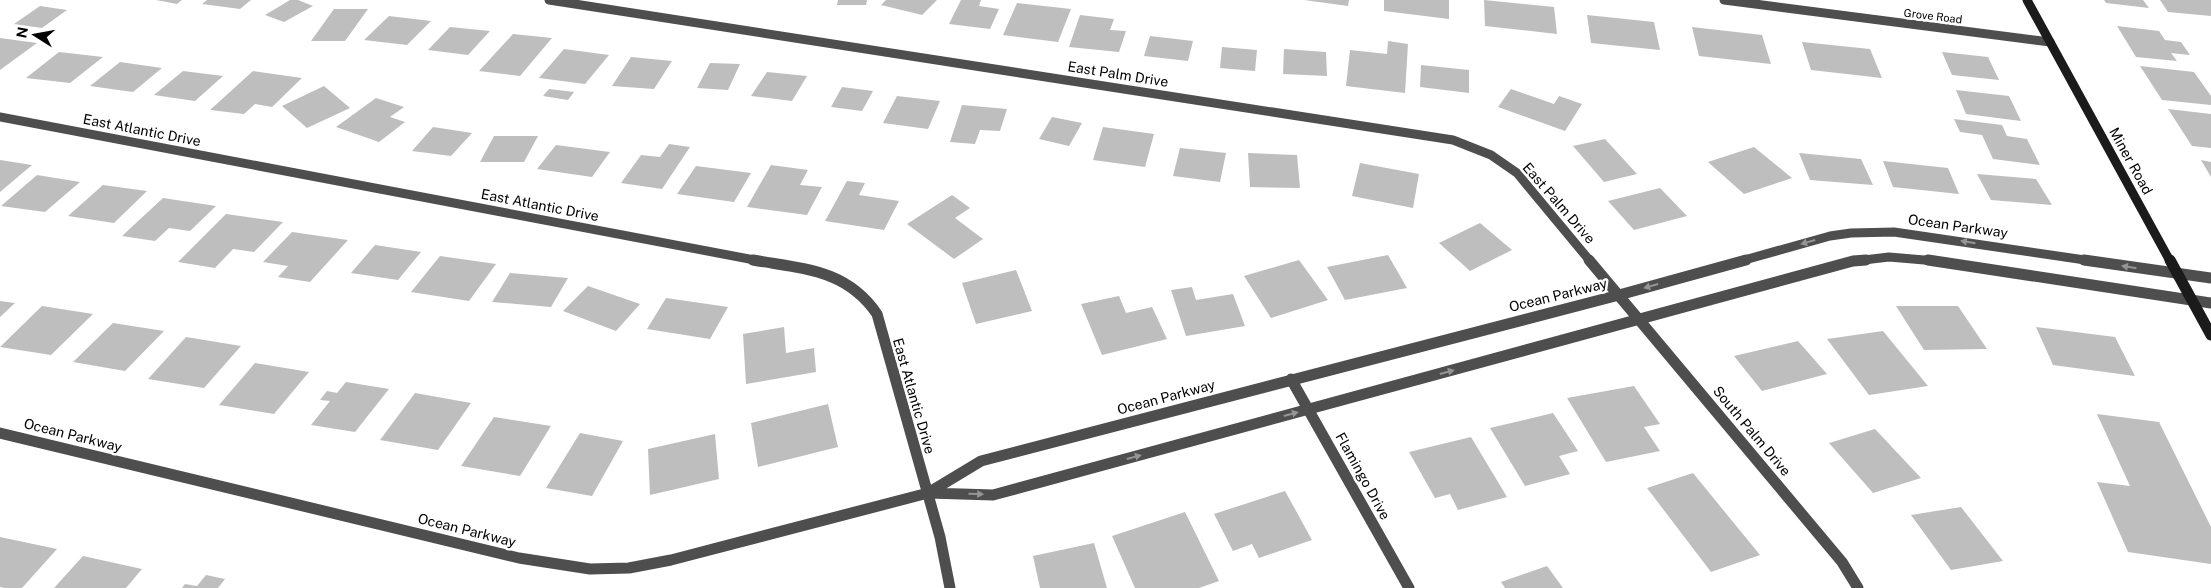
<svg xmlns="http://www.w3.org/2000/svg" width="2211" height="588" font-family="'Public Sans',sans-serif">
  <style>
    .building { fill: #bebebe }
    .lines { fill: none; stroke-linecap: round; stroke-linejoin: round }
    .street-far1 { stroke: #4e4e4e; stroke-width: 9 }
    .street { stroke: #4e4e4e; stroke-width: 11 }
    .secondary-far1 { stroke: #1b1b1b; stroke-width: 9 }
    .secondary { stroke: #1b1b1b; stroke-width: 11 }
    .oneway { fill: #959595 }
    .labels { text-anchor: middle; stroke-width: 5; stroke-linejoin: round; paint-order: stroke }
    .far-street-label { font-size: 11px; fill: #000; stroke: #fff }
    .street-label { font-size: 14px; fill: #000; stroke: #fff }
  </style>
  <rect width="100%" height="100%" fill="#fff"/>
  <path class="building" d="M156,0H182L177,4Z
    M207,0H251L240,9L202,4Z
    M290,0H298L313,6L284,22L265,15Z
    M838,0H867L866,5H837Z
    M886,0H937L922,15L881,5Z
    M961,0H981L979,6L999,9L990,29L949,24Z
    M1304,0H1349L1348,6Z
    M1384,0H1449V19L1384,11Z
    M1484,0L1554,7L1557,34L1485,26Z
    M2104,0H2143L2149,8L2106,3Z
    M2160,0H2211V16L2168,12Z
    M1017,3L1071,9L1058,42L1003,35Z
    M40,6L67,10L42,28L14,24Z
    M334,9H368L345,41H311Z
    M1080,15L1114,19L1110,30L1126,31L1119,52L1069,47Z
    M1587,15L1654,22L1660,50L1591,43Z
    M389,16L431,21L407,45L364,40Z
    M2117,26L2159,31L2165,40L2181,42L2190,55L2171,53L2177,61L2136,57Z
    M450,27L490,31L468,55L428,50Z
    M1692,27L1762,35L1771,64L1699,56Z
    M513,34L552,38L520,76L479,71Z
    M1150,36L1193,41L1188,61L1144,56Z
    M0,38L37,43L0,70Z
    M1388,41L1408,44L1405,93L1346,86L1350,50L1387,54Z
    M1802,42L1870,49L1882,78L1811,70Z
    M1222,47L1257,50L1255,71L1220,68Z
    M564,49L609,55L585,84L539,78Z
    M1284,49L1326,52L1327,76L1283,74Z
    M59,52L103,57L70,83L26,78Z
    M1942,52L1988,57L1999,80L1952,75Z
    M631,57L672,61L654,89L612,86Z
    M120,62L162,68L133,92L90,86Z
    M710,63L740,64L728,90L697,88Z
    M1421,65L1469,70V93L1420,87Z
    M2140,66L2194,72L2211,96V105L2162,100Z
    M183,71L223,76L195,101L154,95Z
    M253,71L302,78L272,107L255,104L244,114L210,110Z
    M767,72L807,76L792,101L751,96Z
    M324,86L350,108L307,128L282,106Z
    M842,87L873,91L862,111L831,107Z
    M549,89L574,92L568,100L543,96Z
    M1511,89L1554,104L1559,96L1582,104L1565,131L1498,107Z
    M1956,90L2009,96L2021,121L1966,114Z
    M897,96L940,101L928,129L883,123Z
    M376,98L404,107L390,117L405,122L379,142L336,127Z
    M962,105L1007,109L1000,131L980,130L975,144L950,142Z
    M2168,109L2211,114V148L2192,146Z
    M1052,117L1082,123L1069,146L1039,139Z
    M1954,119L2002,125L2007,136L2027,139L2040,165L1993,159L1982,135L1960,132Z
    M433,127L472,133L451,156L412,151Z
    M1103,127L1154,134L1145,167L1093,160Z
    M494,136H538L524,162H480Z
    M1605,139L1637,174L1604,182L1573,146Z
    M669,144L690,147L662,189L621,183L641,155L660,157Z
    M556,145L610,152L592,177L537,169Z
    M1754,147L1792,178L1744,194L1708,162Z
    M1180,148L1226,153L1220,182L1173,176Z
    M1248,153L1297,155L1300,188L1250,187Z
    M1799,153L1861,159L1873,185L1810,180Z
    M0,160L32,165L0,192Z
    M2201,160L2211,162V177Z
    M1883,161L1948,168L1959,194L1893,187Z
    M1360,163L1419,174L1413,208L1352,196Z
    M771,165L808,170L800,185L822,187L807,215L747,207Z
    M696,166L751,173L734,202L677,194Z
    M1977,174L2036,179L2052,205L1991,200Z
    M37,175L80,182L45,212L1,206Z
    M847,181L865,183L859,195L899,201L884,230L825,221Z
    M103,185L147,191L114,223L68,216Z
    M1660,188L1687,216L1634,230L1608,201Z
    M952,195L970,208L955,218L983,239L954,259L907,224Z
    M163,198L216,206L190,231L169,228L155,241L122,236Z
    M226,214L283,222L254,252L233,249L215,268L178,262Z
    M1480,223L1512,250L1470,271L1439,243Z
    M292,232L348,240L310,282L278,277L288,266L263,262Z
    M375,245L421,252L398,280L351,273Z
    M1388,255L1407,288L1345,300L1327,267Z
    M440,256L496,264L469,301L411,292Z
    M1299,260L1328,300L1271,318L1244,276Z
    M1016,270L1032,311L976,324L962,283Z
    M510,273L568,278L551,307L492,302Z
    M588,286L640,304L616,331L563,311Z
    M1192,287L1196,300L1233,294L1245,326L1186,336L1171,290Z
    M1119,296L1126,313L1152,307L1167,339L1102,355L1081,304Z
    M666,298L728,307L710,339L647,329Z
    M0,301L15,303L0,317Z
    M42,306L93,314L51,355L0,347Z
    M1896,306H1958L1987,349L1924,350Z
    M113,323L164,331L125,371L73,362Z
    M784,327L786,353L814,348L816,372L746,384L743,334Z
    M2036,327L2115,337L2135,376L2053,365Z
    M1883,331L1928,386L1869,395L1827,339Z
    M186,337L241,346L204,388L148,379Z
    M1798,341L1827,374L1762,391L1734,356Z
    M255,363L309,372L274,414L219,405Z
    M346,382L389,389L355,432L311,425L330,401L320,400L327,391L337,393Z
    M1634,386L1660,424L1644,427L1660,451L1606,462L1567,398Z
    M415,393L471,403L438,450L380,440Z
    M828,404L838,447L758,467L751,423Z
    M1553,413L1578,451L1559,456L1570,474L1525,486L1490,428Z
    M2097,414L2159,422L2211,527V564L2128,552L2097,482L2130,486Z
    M494,417L551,426L520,476L461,466Z
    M1875,429L1921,478L1873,493L1829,443Z
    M580,433L623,441L592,496L546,488Z
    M715,434L719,479L650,495L648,449Z
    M1471,437L1507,497L1458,510L1450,494L1435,498L1409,452Z
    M1693,473L1760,555L1711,572L1647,488Z
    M1285,491L1312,540L1259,558L1252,544L1233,551L1214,514Z
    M1961,507L2003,561L1951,570L1911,515Z
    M1185,512L1219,581L1199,588H1135L1112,536Z
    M0,537L57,549L22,588H5L0,587Z
    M1094,543L1107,588H1040L1033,556Z
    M83,556L142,569L126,588H54Z
    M1547,566L1563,588H1505L1501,582Z
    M206,575L225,579L218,588H182L185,584L197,586Z"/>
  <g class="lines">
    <path class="street-far1" d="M549,0L1453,140L1491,155L1517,173L1590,261
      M1724,0L2050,42
      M0,117L760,261
      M1741,261L1830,236L1851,233L1894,232L2092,261
      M1855,261L1889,257L1936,261"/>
    <path class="street" d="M753,260C803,269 846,269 877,314L940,537L950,588
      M1589,260L1842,562L1858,588
      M1928,260L2211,303
      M2084,260L2211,278
      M1291,379L1409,588
      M0,433L519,558L590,569L629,568L671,560L928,493L981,461L1619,295L1746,260
      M929,493L993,495L1853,261L1866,260"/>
    <path class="secondary-far1" d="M2027,0L2170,261"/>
    <path class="secondary" d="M2170,260L2211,335"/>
  </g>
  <defs><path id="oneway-solid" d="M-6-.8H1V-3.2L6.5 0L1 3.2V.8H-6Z" transform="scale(1.25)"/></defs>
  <g class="oneway">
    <use href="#oneway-solid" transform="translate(1808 242) rotate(164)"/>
    <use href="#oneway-solid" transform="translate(1968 242) rotate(-171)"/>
    <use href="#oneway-solid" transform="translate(2129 267) rotate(-171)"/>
    <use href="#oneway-solid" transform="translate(1651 286) rotate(164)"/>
    <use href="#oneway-solid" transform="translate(1447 372) rotate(-15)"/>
    <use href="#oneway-solid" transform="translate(1291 414) rotate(-15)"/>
    <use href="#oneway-solid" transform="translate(1134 457) rotate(-15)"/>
    <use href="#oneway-solid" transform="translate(976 494) rotate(2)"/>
  </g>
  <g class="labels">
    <g class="far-street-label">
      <text transform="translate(1933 16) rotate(7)" y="4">Grove Road</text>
    </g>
    <g class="street-label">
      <text transform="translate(1118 74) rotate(9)" y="5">East Palm Drive</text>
      <text transform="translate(142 130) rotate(11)" y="5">East Atlantic Drive</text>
      <text transform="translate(2131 161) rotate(61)" y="5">Miner Road</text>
      <text transform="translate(1559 203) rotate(49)" y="5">East Palm Drive</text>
      <text transform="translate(540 205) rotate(11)" y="5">East Atlantic Drive</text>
      <text transform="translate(1958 226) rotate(8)" y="5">Ocean Parkway</text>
      <text transform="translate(1558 295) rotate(-14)" y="5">Ocean Parkway</text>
      <text transform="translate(914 396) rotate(74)" y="5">East Atlantic Drive</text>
      <text transform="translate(1166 397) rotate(-15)" y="5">Ocean Parkway</text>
      <text transform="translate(1752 431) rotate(50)" y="5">South Palm Drive</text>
      <text transform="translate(73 435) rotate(14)" y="5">Ocean Parkway</text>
      <text transform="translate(1363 476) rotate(61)" y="5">Flamingo Drive</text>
      <text transform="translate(467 530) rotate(14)" y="5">Ocean Parkway</text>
    </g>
  </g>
  <g transform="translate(35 35) rotate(281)" stroke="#ffffff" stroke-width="4" paint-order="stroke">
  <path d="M0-4L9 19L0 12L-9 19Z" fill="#000000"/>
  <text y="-8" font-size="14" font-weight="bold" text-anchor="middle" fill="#000000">N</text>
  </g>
</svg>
